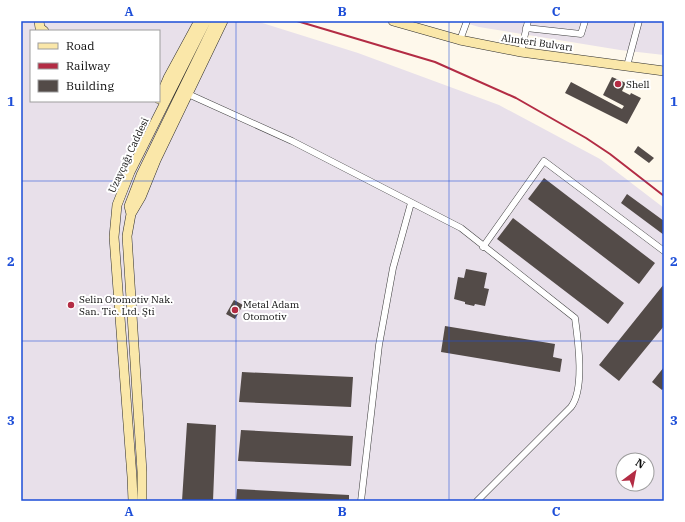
<svg xmlns="http://www.w3.org/2000/svg" width="685" height="522" font-family="'IBM Plex Serif',serif">
  <style>
    .industrial { fill: #e8e0ea; fill-rule: evenodd }
    .building { fill: #534b48 }
    .lines { fill: none; stroke-linecap: round; stroke-linejoin: round }
    .minor-casing { stroke: #3e3e3e; stroke-width: 7 }
    .secondary-casing { stroke: #2d2d2d; stroke-width: 10 }
    .minor { stroke: #fff; stroke-width: 6 }
    .secondary { stroke: #fae7a9; stroke-width: 9 }
    .rail { stroke: #b32c44; stroke-width: 2 }
    .grid { fill: none; stroke: #1d4ed8; stroke-width: 1; stroke-opacity: 0.55 }
    .poi-dot { fill: #b32c44; stroke: #fff; stroke-width: 1.5 }
    .labels { text-anchor: middle; stroke-width: 4; stroke-linejoin: round; paint-order: stroke }
    .street-label { font-size: 10px; fill: #0b0b0b; stroke: #fff }
    .poi-label { font-size: 10px; fill: #0b0b0b; stroke: #fff; text-anchor: start }
    .neatline { fill: none; stroke: #1d4ed8; stroke-width: 1.5 }
    .grid-label { font-size: 13px; text-anchor: middle; font-weight: bold; fill: #1d4ed8 }
  </style>
  <rect width="100%" height="100%" fill="#fef8eb"/>
  <path class="industrial" d="M21,21H256L358,53L499,105L600,159L664,208V501H21ZM31,31H159V101H31ZM623,460H647V484H623Z
    M459,21H664V55L620,50L479,27Z"/>
  <path class="building" d="M612,77L626,83L622,91L630,95L631,93L641,98L627,124L565,93L571,82L622,109L624,106L603,95Z
    M638,146L654,158L649,163L634,152Z
    M544,178L655,263L639,284L528,199Z
    M627,194L664,221V235L621,203Z
    M513,218L624,303L608,324L497,239Z
    M466,269L487,273L484,288L489,289L485,306L475,304L474,306L465,304V302L454,299L458,277L464,278Z
    M664,284V326L619,381L599,365Z
    M234,300L243,305L235,319L226,314Z
    M445,326L555,344L553,357L562,359L560,372L441,352Z
    M664,367V388L662,390L652,382Z
    M242,372L353,377L351,407L239,402Z
    M187,423L216,425L213,501H182Z
    M241,430L353,436L351,466L238,461Z
    M237,489L349,495V501H236Z"/>
  <g class="lines">
    <defs>
      <path id="minor" d="M526,28L581,34L585,21
        M460,40L467,21
        M521,52L528,21
        M627,66L639,21
        M188,94L292,141L461,228L575,318C578,340 585,389 571,407L477,501
        M483,247L544,161L664,251
        M361,501L379,345L393,268L411,203"/>
      <path id="secondary" d="M39,21L40,28L44,31
        M393,21L460,40L521,52L664,71
        M159,99L168,78L199,21
        M131,214L141,197L156,160L223,21
        M133,501L132,477L114,237L117,205L130,172L206,21
        M142,501V472L127,236L131,214L129,206L141,175L216,21"/>
    </defs>
    <use href="#minor" class="minor-casing"/>
    <use href="#secondary" class="secondary-casing"/>
    <use href="#minor" class="minor"/>
    <use href="#secondary" class="secondary"/>
    <path class="rail" d="M297,21L435,62L516,98L586,138L610,154L664,196"/>
  </g>
  <path class="grid" d="M236,21V501M449,21V501M21,181H664M21,341H664"/>
  <g class="poi-dot">
    <circle cx="618" cy="84" r="4"/>
    <circle cx="71" cy="305" r="4"/>
    <circle cx="235" cy="310" r="4"/>
  </g>
  <g class="labels">
    <g class="street-label">
      <text transform="translate(537 42) rotate(8)" y="4">Alınteri Bulvarı</text>
      <text transform="translate(128 155) rotate(-65)" y="4">Uzayçağı Caddesi</text>
    </g>
    <g class="poi-label">
      <text x="626" y="88">Shell</text>
      <text x="79" y="303">Selin Otomotiv Nak.<tspan x="79" dy="12">San. Tic. Ltd. Şti</tspan></text>
      <text x="243" y="308">Metal Adam<tspan x="243" dy="12">Otomotiv</tspan></text>
    </g>
  </g>
  <rect width="685" height="522" fill="none" stroke="#ffffff" stroke-width="44"/>
  <rect x="30" y="30" width="130" height="72" fill="#ffffff" stroke="#9d9d9d"/>
  <rect x="38" y="43" width="20" height="6" fill="#fae7a9" stroke="#9d9d9d"/>
  <text x="66" y="50" font-size="12" fill="#0b0b0b">Road</text>
  <rect x="38" y="63" width="20" height="6" fill="#b32c44" stroke="#9d9d9d"/>
  <text x="66" y="70" font-size="12" fill="#0b0b0b">Railway</text>
  <rect x="38" y="80" width="20" height="12" fill="#534b48" stroke="#9d9d9d"/>
  <text x="66" y="90" font-size="12" fill="#0b0b0b">Building</text>
  <g transform="translate(635 472) rotate(32)"><circle r="19" fill="#ffffff" stroke="#9d9d9d"/>
  <path d="M0-3L7 15L0 10L-7 15Z" fill="#b32c44"/>
  <text y="-6" font-size="11" font-weight="bold" text-anchor="middle" fill="#0b0b0b">N</text>
  </g>
  <rect x="22" y="22" width="641" height="478" class="neatline"/>
  <g class="grid-label">
    <text x="129" y="16">A</text>
    <text x="342" y="16">B</text>
    <text x="556" y="16">C</text>
    <text x="11" y="106">1</text>
    <text x="674" y="106">1</text>
    <text x="11" y="266">2</text>
    <text x="674" y="266">2</text>
    <text x="11" y="425">3</text>
    <text x="674" y="425">3</text>
    <text x="129" y="516">A</text>
    <text x="342" y="516">B</text>
    <text x="556" y="516">C</text>
  </g>
</svg>
